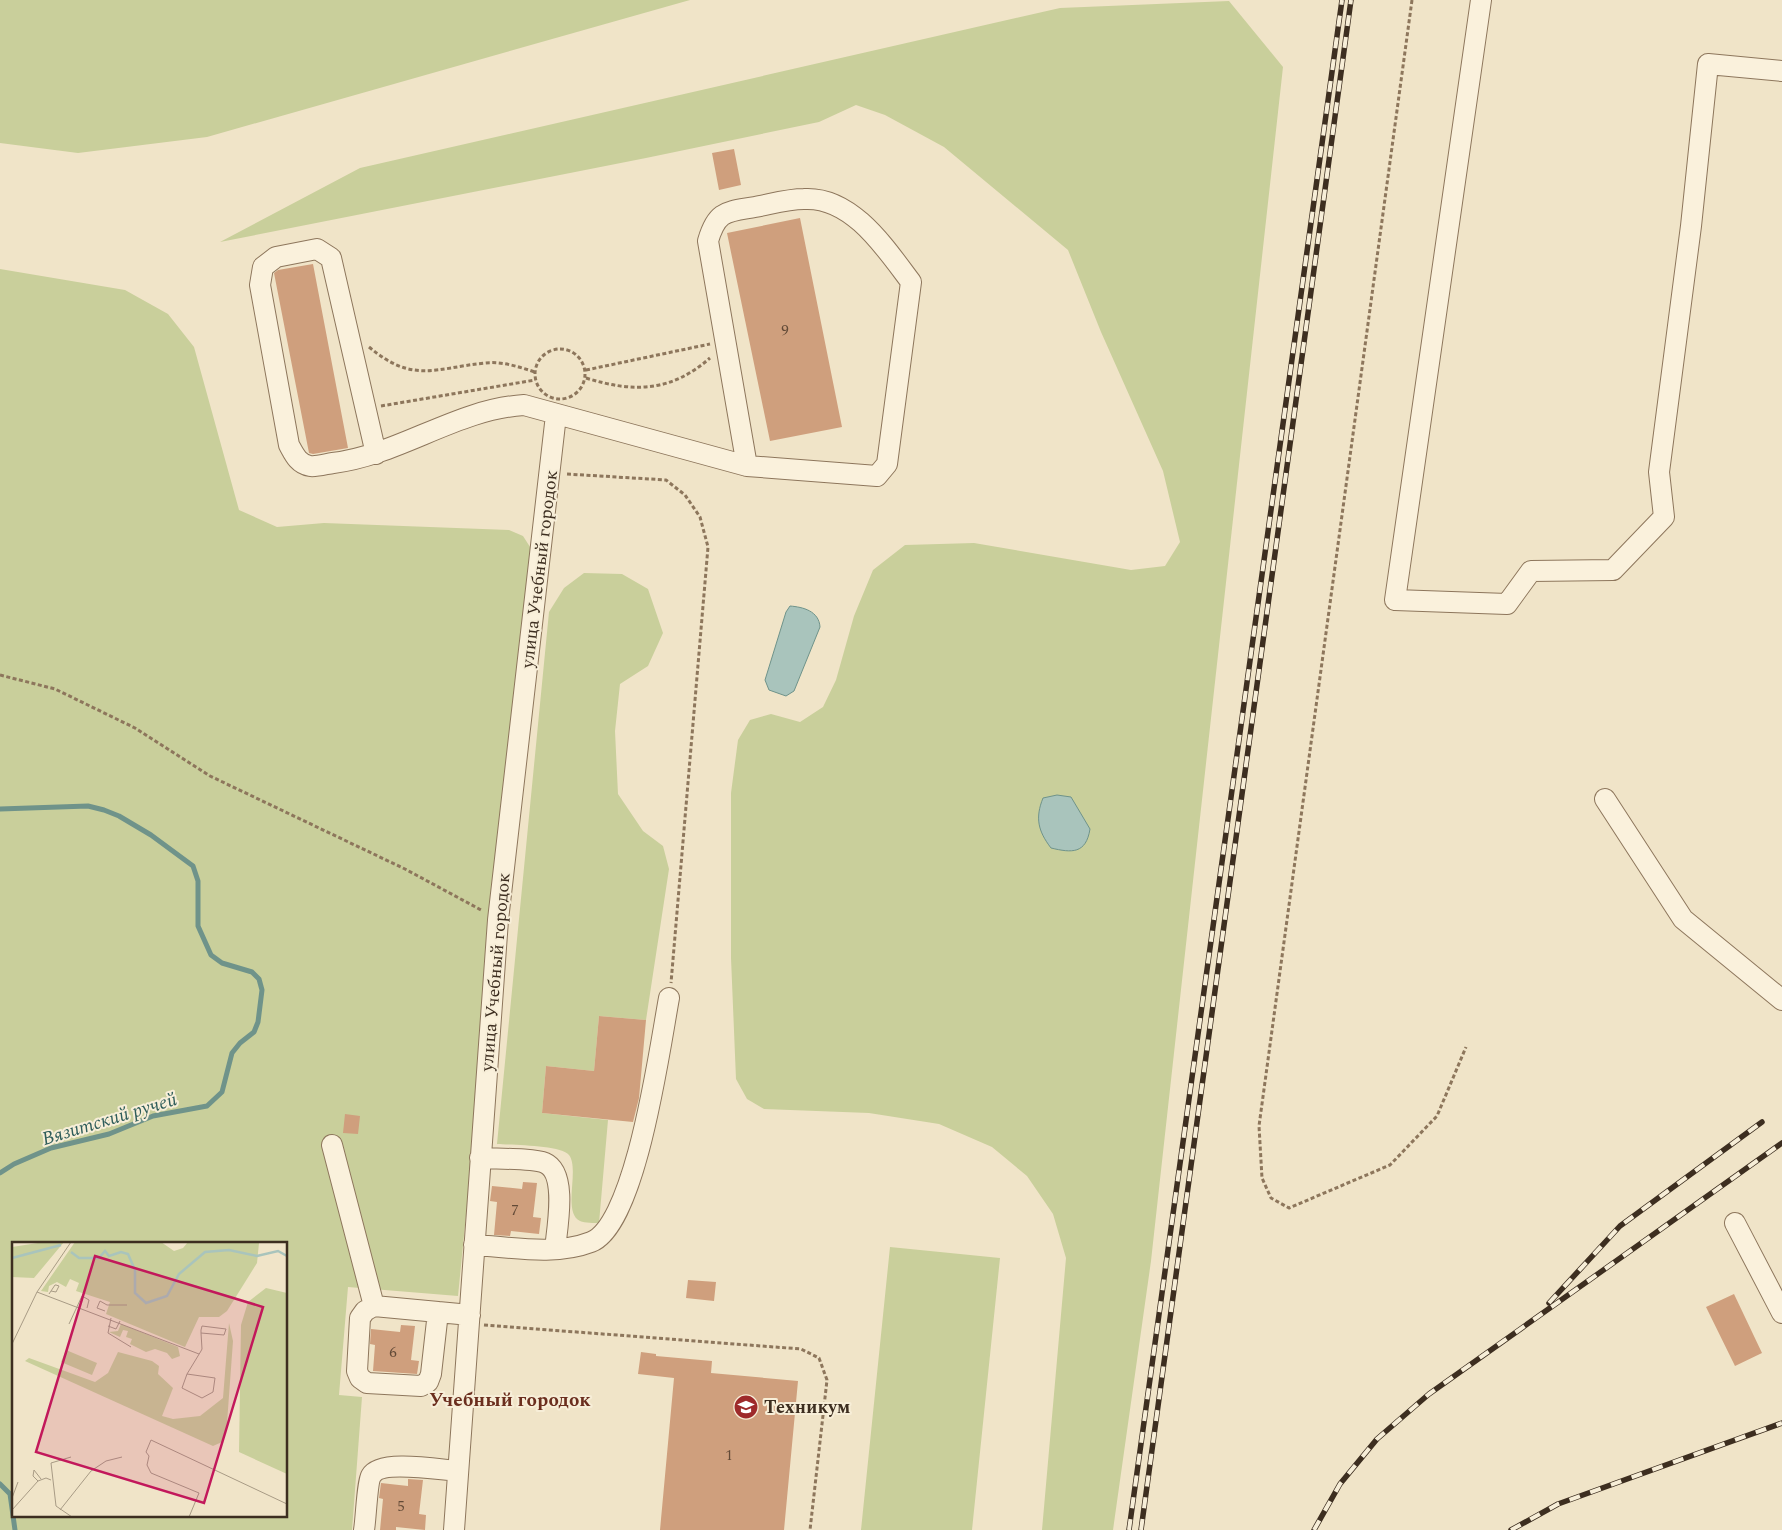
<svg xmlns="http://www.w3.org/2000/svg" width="1782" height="1530" font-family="Spectral,serif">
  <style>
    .green { fill: #c9cf9b; fill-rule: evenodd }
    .water { fill: #a9c4bc; stroke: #6f938a }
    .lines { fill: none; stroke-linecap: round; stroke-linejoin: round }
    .stream { stroke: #6f938a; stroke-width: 5 }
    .building { fill: #cf9f7d }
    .minor-casing { stroke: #8d765c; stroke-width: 22 }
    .path { stroke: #8d765c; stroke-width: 3; stroke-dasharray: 4 2.5; stroke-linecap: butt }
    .minor { stroke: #faf1dc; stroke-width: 20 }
    .rail-casing { stroke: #3d2e20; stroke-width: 5.5 }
    .rail { stroke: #f7eed8; stroke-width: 4; stroke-dasharray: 11; stroke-linecap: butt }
    .labels { text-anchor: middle; stroke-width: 4; stroke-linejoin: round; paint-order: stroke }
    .number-label { font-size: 15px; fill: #624a37 }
    .street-label { font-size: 18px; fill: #3d2e20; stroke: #f7eed8 }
    .poi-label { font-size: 18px; font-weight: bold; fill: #3d2e20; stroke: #f7eed8; text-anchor: start }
    .water-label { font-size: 19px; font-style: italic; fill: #2f5d5a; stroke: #f7eed8 }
    .neighbourhood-label { font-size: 19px; font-weight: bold; fill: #6b2e1e; stroke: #f7eed8 }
    .inset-river { fill: none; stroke: #a9c4bc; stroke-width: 2.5 }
    .inset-road { fill: none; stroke: #a89b85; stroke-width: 1 }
    .view { fill: #c2185b; fill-opacity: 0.15; stroke: #c2185b; stroke-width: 2.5 }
    .inset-edge { fill: none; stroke: #3d2e20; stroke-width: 2.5 }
  </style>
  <rect width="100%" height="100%" fill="#f0e4c8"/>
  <path class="green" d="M0,0H690L207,137L78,153L0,143Z
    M1229,1L1283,67L1151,1261L1113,1530H1042L1066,1258L1053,1214L1027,1176L992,1147L939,1124L869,1113L764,1109L747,1099L736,1079L731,958V793L738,740L750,720L771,714L800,722L823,707L836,680L854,616L873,570L905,545L974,543L1131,570L1165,566L1180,542L1163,471L1101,332L1068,250L944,147L885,115L856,105L819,122L646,158L220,242L360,168L1060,8Z
    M0,269L125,290L168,314L194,347L239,510L277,527L324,523L509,530L523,536L532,550L458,1296L348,1287L339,1395L362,1397L352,1530H0ZM14,1244H286V1516H14Z
    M584,573L622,574L648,589L663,633L648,666L620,684L615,731L618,794L643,831L663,846L669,869L646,1020L599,1016L594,1071L546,1066L542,1113L608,1120L599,1223C594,1223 585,1223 580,1221C562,1212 580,1169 569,1155C561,1145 511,1145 497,1144L549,612L564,588Z
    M890,1247L1000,1258L972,1530H861Z"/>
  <path class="water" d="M790,606C803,607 819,611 820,627L794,691L786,696L769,690L765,680L786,612Z
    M1057,795L1071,797L1090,829C1086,854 1072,853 1051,848C1038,831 1035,818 1043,798Z"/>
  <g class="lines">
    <path class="stream" d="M0,809L88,806L104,810L119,816L151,835L193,866L198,881V926L211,955L222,963L252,972L259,979L262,990L258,1022L254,1032L240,1043L232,1053L222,1092L207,1106L153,1116L109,1134L51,1148L14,1164L0,1173
      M0,1484L10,1494L15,1530"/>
  </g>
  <path class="building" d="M734,149L741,185L719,190L712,153Z
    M800,218L842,427L770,441L727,233Z
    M313,264L348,448L313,454L309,453L274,273L278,270Z
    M599,1016L646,1020L639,1098L633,1122L542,1113L546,1066L594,1071Z
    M345,1114L360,1116L358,1134L343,1133Z
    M523,1182L537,1183L533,1217L541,1218L539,1234L511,1231L510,1236L494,1235L497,1202L490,1201L492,1186L522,1189Z
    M688,1280L716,1282L714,1301L686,1298Z
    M1734,1294L1762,1353L1735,1366L1706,1307Z
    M401,1325L415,1326L411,1360L419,1361L417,1374L373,1371L375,1345L370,1344L371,1329L400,1332Z
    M641,1352L656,1354V1356L712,1361L711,1373L798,1381L784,1530H660L674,1378L638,1374Z
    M408,1479L423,1480L419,1514L426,1515L425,1530L396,1527V1530H380L383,1499L379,1498L381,1483L408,1486Z"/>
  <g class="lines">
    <defs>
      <path id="minor" d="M1481,0L1395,600L1507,604L1531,571L1613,570L1664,517L1659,472L1691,226L1708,64L1782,71
        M376,454L331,258L317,249L276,257L263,267L260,285L289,445C294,454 298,464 310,466C316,467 326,464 333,463C399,455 457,409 524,405L747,466L877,476L887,464L911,282C886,249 852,196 804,199C788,199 771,204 755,207C727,212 717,210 708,241L747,466
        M1605,799L1683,919L1782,1000
        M332,1145L374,1306L365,1311L360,1318L357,1371L360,1378L367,1383L421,1386L428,1382L431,1374L438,1312
        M480,1158C495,1159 533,1158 545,1163C568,1173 557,1228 555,1249
        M1735,1223L1782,1313
        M474,1245C511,1247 555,1256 591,1242C636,1225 660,1046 669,998
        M374,1306L470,1315
        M364,1530C366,1519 367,1483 371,1476C380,1459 441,1470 458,1471
        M454,1530L498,920L556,415"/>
    </defs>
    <use href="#minor" class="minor-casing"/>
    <path class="path" d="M1412,0L1259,1126L1262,1178L1271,1198L1289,1208L1390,1165L1437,1116L1466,1047
      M369,347C413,384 435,368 485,363C502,361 519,367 535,372
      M535 374a25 25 0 1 1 50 0a25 25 0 1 1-50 0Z
      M586,370L710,344
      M586,378C634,393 671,392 710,358
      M381,406L535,380
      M567,474L666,480L685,495L700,517L708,547L671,983
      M0,675L55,689L135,728L210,776L405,869L483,911
      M484,1325L801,1349L819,1358L827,1380L810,1530"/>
    <use href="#minor" class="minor"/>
    <defs>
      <path id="rail" d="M1549,1303L1620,1226L1762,1122
        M1129,1530L1342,0
        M1141,1530L1351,0
        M1314,1530L1340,1484L1377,1439L1429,1394L1782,1143
        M1511,1530L1558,1504L1782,1423"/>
    </defs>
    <use href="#rail" class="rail-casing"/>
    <use href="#rail" class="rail"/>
  </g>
  <defs>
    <symbol id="university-disc" viewBox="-11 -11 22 22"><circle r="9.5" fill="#9e2a2b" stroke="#f7eed8"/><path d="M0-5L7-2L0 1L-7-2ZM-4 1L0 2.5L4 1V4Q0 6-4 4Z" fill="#fff"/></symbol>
  </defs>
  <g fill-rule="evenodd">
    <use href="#university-disc" x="732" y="1393" width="28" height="28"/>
  </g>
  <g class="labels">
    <g class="number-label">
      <text x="785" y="335">9</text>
      <text x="515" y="1215">7</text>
      <text x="393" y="1357">6</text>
      <text x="729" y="1460">1</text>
      <text x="401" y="1511">5</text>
    </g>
    <g class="street-label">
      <text transform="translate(539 569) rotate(-83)" y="6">улица Учебный городок</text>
      <text transform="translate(495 972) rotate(-85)" y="6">улица Учебный городок</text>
    </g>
    <g class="poi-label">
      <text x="764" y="1413">Техникум</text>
    </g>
    <g class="water-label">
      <text transform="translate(109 1118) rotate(-17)" y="7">Вязитский ручей</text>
    </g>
    <g class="neighbourhood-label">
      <text x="510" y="1406">Учебный городок</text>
    </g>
  </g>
  <g transform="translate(12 1242)">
    <rect width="275" height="275" fill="#f0e4c8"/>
    <path d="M32,0H52L22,36L0,35V5ZM63,0H149L162,9L171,6L176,0L247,1L245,21L215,69L207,75H187L173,105L94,72L98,60L64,49L67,41L58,37L54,45L45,40L37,44L36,50L29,49ZM254,46L275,51V232L227,210L229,83L236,60ZM217,81L221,99L215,181L210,200L201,204L13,119L17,116L83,140L96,131L106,110L140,119L147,124L146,132L161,146L150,174L161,177L188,174L211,156ZM109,82L166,105L168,114L160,117L155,111L143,107L134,110L118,102L120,97L114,95L116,89L111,88L108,95L97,90L106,89ZM54,108L85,121L80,133L49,120Z" fill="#c9cf9b"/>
    <path class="inset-river" d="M59,10L67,16H87L93,9L97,14L109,10L116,12L123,28V51L134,61L155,54L167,32L193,10L217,8L245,14L266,9L275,14M0,16L49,3"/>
    <path class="inset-road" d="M25,50L187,112M37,52L43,43H44L47,44L44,50L39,49M93,69L85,66L88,59L95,63H115M99,76L96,91L119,105M57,82L70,54L77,58L75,66M96,84L104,87L108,79M0,102L25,50L59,0M175,132L203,136L201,150L190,156L170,146L175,132L189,109L190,107L189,91V88L190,84L214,87L212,93L189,91M59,215L39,221L44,264L60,275M26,239L21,234L22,228L29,237M0,256L6,240M0,268L26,239L34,236L39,238M48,268L79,229L94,219L110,215M177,275L187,251L139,231L135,223L137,214L134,210L139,198L275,262"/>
    <path class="view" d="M83,14L251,65L192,261L24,210Z"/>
    <rect width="275" height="275" class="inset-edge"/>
  </g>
</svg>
